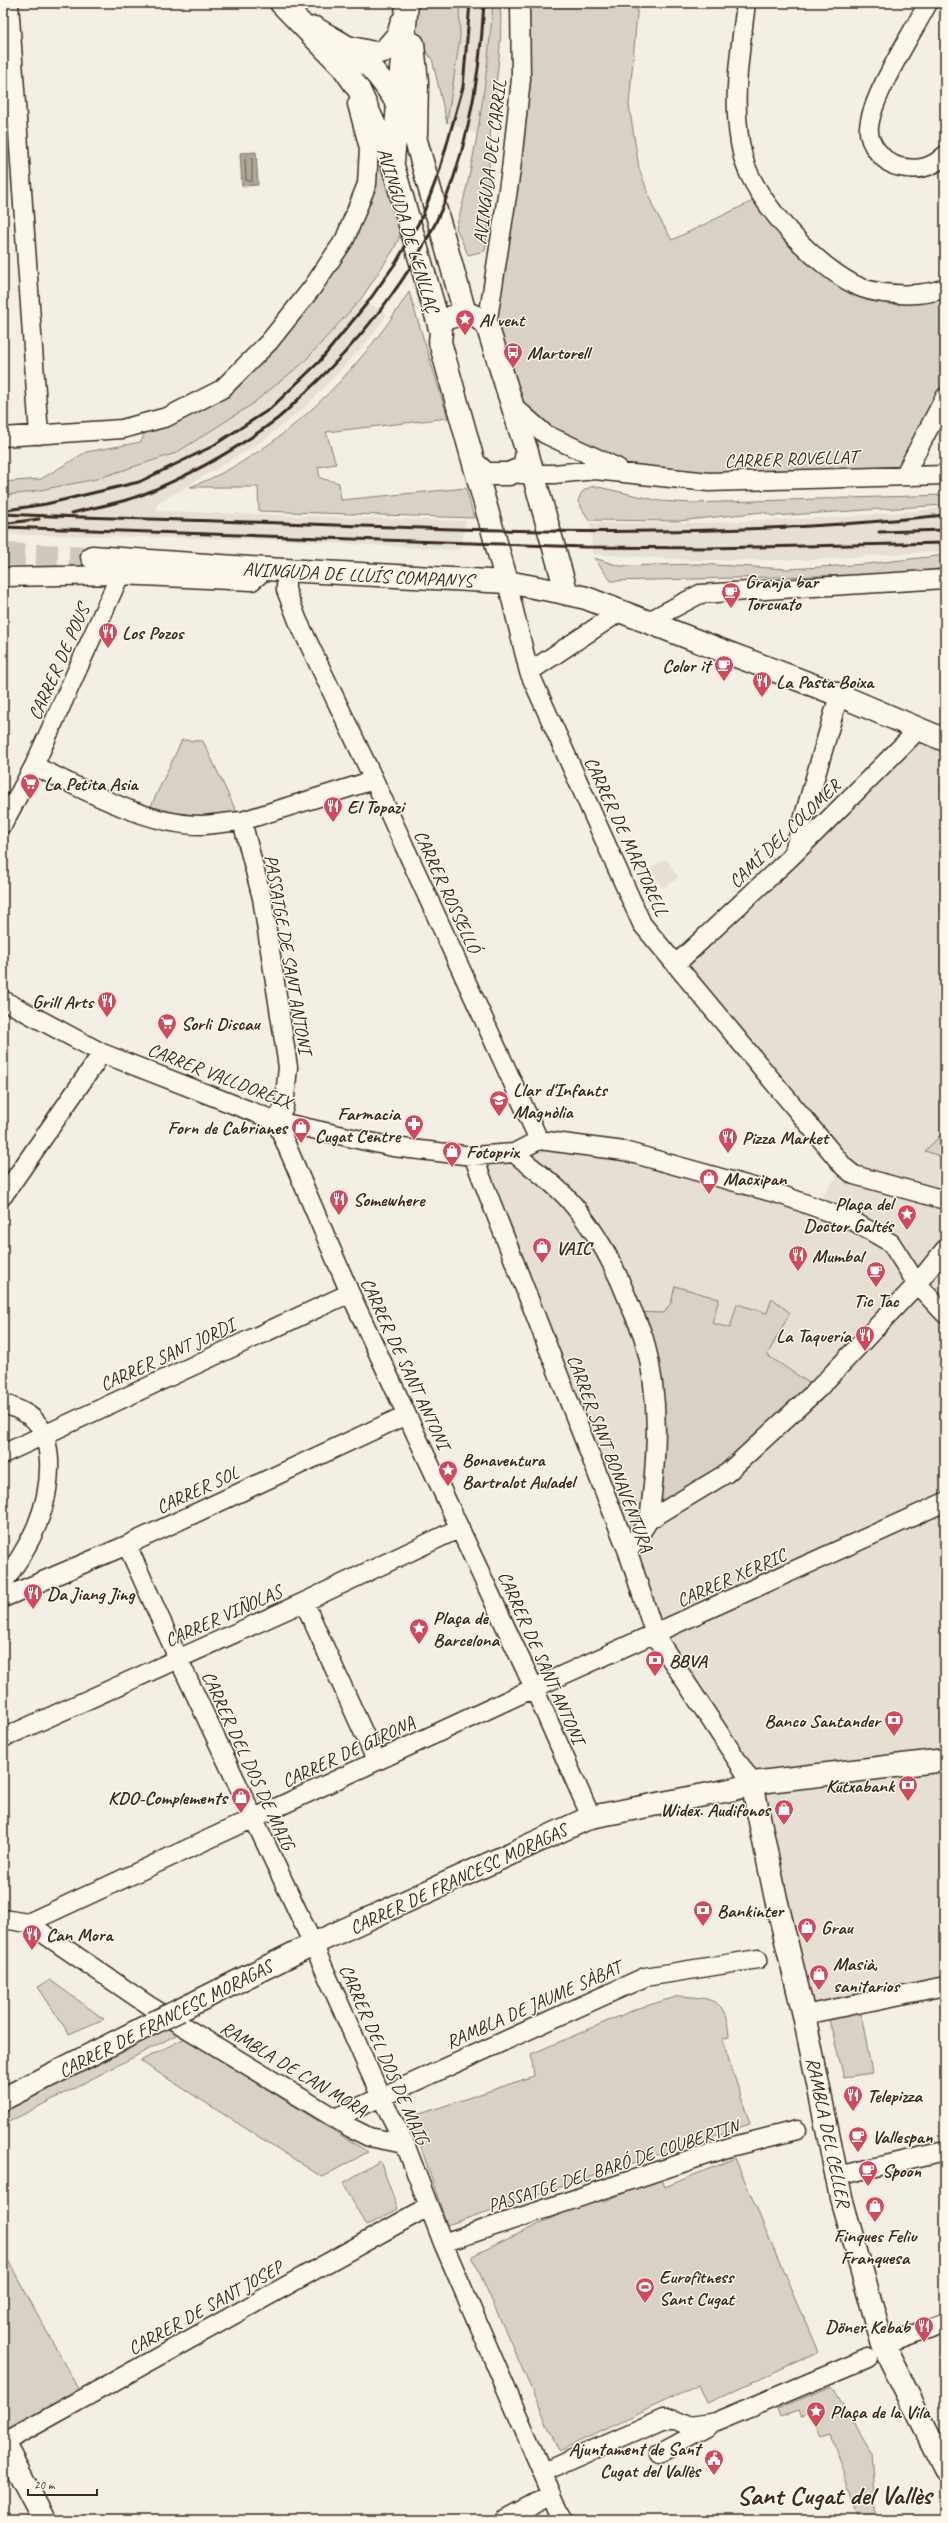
<svg xmlns="http://www.w3.org/2000/svg" width="948" height="2523" font-family="Caveat,sans-serif">
  <style>
    .built { fill: #e5dfd4 }
    .green { fill: #d8d1c6; stroke: #8a7e72 }
    .water { fill: #afa69a; stroke: #817468 }
    .lines { fill: none; stroke-linecap: round; stroke-linejoin: round }
    .shore { stroke: #695c50; stroke-width: 1 }
    .secondary-tunnel { stroke: #cec8bc; stroke-width: 22; stroke-dasharray: 22 11; stroke-linecap: butt }
    .street-casing { stroke: #3b2a1e; stroke-width: 21 }
    .secondary-casing { stroke: #3b2a1e; stroke-width: 25 }
    .street { stroke: #fbf7ec; stroke-width: 18 }
    .secondary { stroke: #fbf7ec; stroke-width: 22 }
    .rail { stroke: #3b2a1e; stroke-width: 3 }
    .secondary-bridge-casing { stroke: #3b2a1e; stroke-width: 25; stroke-linecap: butt }
    .secondary-bridge { stroke: #fbf7ec; stroke-width: 22 }
    .labels { text-anchor: middle; stroke-width: 3; stroke-linejoin: round; paint-order: stroke }
    .street-label { font-size: 19px; fill: #3b2a1e; stroke: #fbf7ec }
    .poi-label { font-size: 19px; font-weight: bold; fill: #3b2a1e; stroke: #fbf7ec; text-anchor: start }
    .town-label { font-size: 27px; font-weight: bold; fill: #3b2a1e; stroke: #fbf7ec }
  </style>
  <rect width="100%" height="100%" fill="#f3efe4"/>
  <filter id="ink" filterUnits="userSpaceOnUse"><feTurbulence type="fractalNoise" baseFrequency=".025" numOctaves="2"/><feDisplacementMap in="SourceGraphic" scale="8" xChannelSelector="R" yChannelSelector="G"/><feConvolveMatrix kernelMatrix="1 2 1 2 8 2 1 2 1" color-interpolation-filters="sRGB"/></filter>
  <g filter="url(#ink)">
    <path class="built" d="M459,3H493L488,71L477,134L447,123L460,37Z
      M361,299L387,314L368,341L306,406L261,442L157,504L156,511L465,521L461,550L280,540L3,534V495L25,493L96,479L176,453L303,363Z
      M945,508V551L806,560H694L593,554L590,523H699L845,517Z
      M918,730L945,741V1986L804,2015L752,1783L655,1635L473,1156L560,1144L815,1207L843,1167L676,964Z
      M666,859L679,878L662,888L651,868Z"/>
    <path class="green" d="M414,3H459L460,37L447,123L432,59L409,33Z
      M493,3H500C504,48 493,94 490,139C488,176 491,214 485,251L468,255L456,228C477,155 487,79 493,3Z
      M520,3H638L629,105L639,168L653,207L672,240L761,197L862,288L945,294V397L904,476L639,475L511,407L497,348L494,289Z
      M375,153L395,186L404,227L394,249L361,299L303,363L251,405L176,453L96,479L25,493L3,495V482L41,479L86,452L141,442L145,432L267,352L331,276L364,215Z
      M409,292L448,418L326,432L336,464L318,467L320,478L339,483L341,500L466,488L474,518L259,511L258,487H190C280,454 359,371 409,292Z
      M594,486L660,501L692,503L945,495V505L773,516L763,512L678,521L589,520L578,502C580,492 584,489 594,486Z
      M945,555V568L902,574L611,581L594,558L620,566L697,564L789,569L867,564Z
      M182,740L203,741L238,815L203,818L150,808Z
      M945,1131V1158L925,1151Z
      M675,1286L719,1299L712,1323L730,1328L737,1304L767,1313L772,1298L790,1313L767,1355L818,1389L727,1473L660,1512L657,1433L633,1312L664,1313L671,1303Z
      M50,1980L104,2019L69,2034L38,1987Z
      M679,1996C713,1998 727,1999 729,2037L722,2039L750,2124L447,2225L411,2117L534,2076L531,2054L636,2009Z
      M860,2008L872,2073L844,2077L828,2016Z
      M157,2021L178,2034L3,2125V2099Z
      M185,2038L368,2152L322,2177L140,2061Z
      M735,2158L818,2352L707,2403L699,2385L559,2451L472,2256L600,2195L603,2202L661,2177L665,2187Z
      M380,2161L398,2209L366,2226L343,2183Z
      M3,2251L83,2398L3,2443Z
      M832,2386L872,2455L877,2520H859L831,2435L821,2438L810,2415L801,2418L798,2411L780,2417L777,2409Z"/>
    <path class="water" d="M256,152L258,185L242,186L240,153Z"/>
    <g class="lines">
      <path class="shore" d="M247,157L252,158V182L246,180L245,159Z"/>
      <path class="secondary-tunnel" d="M3,554L92,557"/>
      <defs>
        <path id="street" d="M9,3L39,435
          M746,3C740,54 730,106 743,157C754,201 819,271 862,288C885,296 922,297 945,288
          M928,3C912,34 872,95 869,127C867,144 885,164 900,167C918,171 932,168 945,155
          M487,325L511,170L521,79L520,3
          M512,405L545,434L618,468
          M3,437L122,429L167,417L222,389L269,342L312,288L345,239L367,184L369,148L357,104
          M520,474H554L595,470L709,482L945,475
          M904,476L945,397
          M286,570V590L298,621L374,780L539,1140
          M3,577L120,575L252,581L266,569
          M507,582L529,672L642,924L844,1167L854,1175L945,1200
          M647,622L700,594L945,579
          M529,672L621,611
          M34,766C84,789 147,826 203,825C216,824 229,822 242,821L262,898L288,1067L284,1107L276,1121L350,1293L534,1688L591,1817
          M242,821L374,780
          M3,824L34,766L120,575
          M793,854L839,695
          M676,964L792,856L918,730
          M3,1000L102,1053L276,1121L393,1147L473,1156L514,1153L539,1140L624,1151L782,1195L853,1221L891,1243L917,1284L945,1314
          M514,1153C532,1168 553,1182 569,1200C595,1229 614,1264 628,1300C633,1313 640,1326 644,1339C661,1399 657,1459 649,1520
          M473,1156L628,1552L655,1635L752,1783
          M3,1196L102,1053
          M3,1403C14,1408 30,1413 37,1423C46,1433 48,1447 49,1460C51,1508 30,1545 3,1583
          M3,1454L350,1293
          M127,1545L178,1658L313,1944L380,2095L405,2144L443,2243L563,2520
          M628,1552L649,1520L727,1473L818,1389L917,1284L945,1249
          M3,1598L127,1545L406,1415
          M304,1602L376,1760
          M3,1738L304,1602L460,1528
          M3,1919L28,1923L148,2005L351,2128L369,2137L405,2144
          M28,1923L534,1688L945,1502
          M804,2015L945,1986
          M335,2118L645,1977L758,1959
          M837,2176L945,2151
          M443,2243L730,2147L797,2130
          M883,2345L945,2323
          M3,2443L428,2207
          M659,2453L707,2427
          M543,2472L663,2419H676L691,2426L716,2422L868,2358
          M503,2520L552,2494"/>
        <path id="secondary" d="M281,3L343,67L359,90L393,166L441,332L440,342L507,582
          M315,28C329,37 345,44 357,54C381,75 398,102 413,130L465,313
          M413,44L417,82L416,134
          M347,47L374,53L384,51L398,35L402,22
          M393,161L407,3
          M452,317C466,309 477,316 487,325L527,452L567,594
          M474,463L486,474H509L520,469L525,463L527,452
          M92,557L266,569L507,582L560,592L586,598L718,649L839,695L945,740
          M752,1783L776,1899L804,2015L841,2198L883,2345L945,2468
          M180,2010L313,1944L591,1817L735,1789L752,1783L945,1760
          M3,2099L153,2023
          M3,2442L44,2520"/>
      </defs>
      <use href="#street" class="street-casing"/>
      <use href="#secondary" class="secondary-casing"/>
      <use href="#street" class="street"/>
      <use href="#secondary" class="secondary"/>
      <path class="rail" d="M7,510L46,504L139,482L211,447L270,409L319,362L368,302L397,261L422,217L439,172L463,87L470,3
        M72,513C96,507 122,503 144,494C190,475 237,449 277,419C287,411 296,401 306,392C356,345 404,286 435,224C468,155 480,78 484,3
        M3,514C96,518 189,520 282,523C503,532 725,539 945,515
        M9,523L39,519
        M3,527L585,547L707,548L945,543
        M879,532L945,530"/>
      <defs>
        <path id="secondary-bridge" d="M153,2023L180,2010"/>
      </defs>
      <use href="#secondary-bridge" class="secondary-bridge-casing"/>
      <use href="#secondary-bridge" class="secondary-bridge"/>
    </g>
  </g>
  <defs>
    <symbol id="sight-pin" viewBox="-11 -11 22 30"><path d="M0 17L-7.5 6A9.5 9.5 0 1 1 7.5 6Z" fill="#d1495b" stroke="#fbf7ec"/><path d="M0-6L1.8-2.2L6-1.7L2.9 1.2L3.7 5.4L0 3.3L-3.7 5.4L-2.9 1.2L-6-1.7L-1.8-2.2Z" fill="#fff"/></symbol>
    <symbol id="bus-pin" viewBox="-11 -11 22 30"><path d="M0 17L-7.5 6A9.5 9.5 0 1 1 7.5 6Z" fill="#d1495b" stroke="#fbf7ec"/><path d="M-5-6H5V4H4V6H2V4H-2V6H-4V4H-5ZM-3.5-4V0h7V-4ZM-3.5 1.2v1.5H-2V1.2ZM2 1.2v1.5H3.5V1.2Z" fill="#fff"/></symbol>
    <symbol id="cafe-pin" viewBox="-11 -11 22 30"><path d="M0 17L-7.5 6A9.5 9.5 0 1 1 7.5 6Z" fill="#d1495b" stroke="#fbf7ec"/><path d="M-5.5-4.5H6V0H3Q3 3.5 0 3.5H-2.5Q-5.5 3.5-5.5 0ZM3-3.2v2h1.7v-2ZM-6 4.5H4V6H-6Z" fill="#fff"/></symbol>
    <symbol id="restaurant-pin" viewBox="-11 -11 22 30"><path d="M0 17L-7.5 6A9.5 9.5 0 1 1 7.5 6Z" fill="#d1495b" stroke="#fbf7ec"/><path d="M-5-6h1v4h1v-4h1v4h1v-4h1v5L-1.5 .5V6h-2V.5L-5-1ZM5-6V6H3V1.5H1.5Q1.5-4 5-6Z" fill="#fff"/></symbol>
    <symbol id="supermarket-pin" viewBox="-11 -11 22 30"><path d="M0 17L-7.5 6A9.5 9.5 0 1 1 7.5 6Z" fill="#d1495b" stroke="#fbf7ec"/><path d="M-6-5.5h2.5l.6 2H6L4.5 2H-2.5L-4.4-4H-6ZM-1.5 3.2a1.3 1.3 0 1 0 .1 0ZM3 3.2a1.3 1.3 0 1 0 .1 0Z" fill="#fff"/></symbol>
    <symbol id="school-pin" viewBox="-11 -11 22 30"><path d="M0 17L-7.5 6A9.5 9.5 0 1 1 7.5 6Z" fill="#d1495b" stroke="#fbf7ec"/><path d="M0-5L7-2L0 1L-7-2ZM-4 1L0 2.5L4 1V4Q0 6-4 4Z" fill="#fff"/></symbol>
    <symbol id="pharmacy-pin" viewBox="-11 -11 22 30"><path d="M0 17L-7.5 6A9.5 9.5 0 1 1 7.5 6Z" fill="#d1495b" stroke="#fbf7ec"/><path d="M-2-6h4v4h4v4h-4v4h-4v-4h-4v-4h4Z" fill="#fff"/></symbol>
    <symbol id="shop-pin" viewBox="-11 -11 22 30"><path d="M0 17L-7.5 6A9.5 9.5 0 1 1 7.5 6Z" fill="#d1495b" stroke="#fbf7ec"/><path d="M-5-2.5h2.3a2.7 3.5 0 0 1 5.4 0H5L5.5 6h-11ZM-1.5-2.5h3a1.5 2.3 0 0 0-3 0Z" fill="#fff"/></symbol>
    <symbol id="bank-pin" viewBox="-11 -11 22 30"><path d="M0 17L-7.5 6A9.5 9.5 0 1 1 7.5 6Z" fill="#d1495b" stroke="#fbf7ec"/><path d="M-6-4H6V4H-6ZM0-2.3a2.3 2.3 0 1 0 0 4.6a2.3 2.3 0 1 0 0-4.6Z" fill="#fff"/></symbol>
    <symbol id="stadium-pin" viewBox="-11 -11 22 30"><path d="M0 17L-7.5 6A9.5 9.5 0 1 1 7.5 6Z" fill="#d1495b" stroke="#fbf7ec"/><path d="M0-5a6.5 5 0 1 0 0 10a6.5 5 0 1 0 0-10ZM-3.5-1.8h7v3.6h-7Z" fill="#fff"/></symbol>
    <symbol id="civic-pin" viewBox="-11 -11 22 30"><path d="M0 17L-7.5 6A9.5 9.5 0 1 1 7.5 6Z" fill="#d1495b" stroke="#fbf7ec"/><path d="M-.6-6.5H3V-4.5H.6V-3L4-1V1h2V6H-6V1h2V-1L-.6-3ZM-1.2 2.5V6h2.4V2.5Z" fill="#fff"/></symbol>
  </defs>
  <g fill-rule="evenodd">
    <use href="#sight-pin" x="454" y="308" width="22" height="30"/>
    <use href="#bus-pin" x="502" y="341" width="22" height="30"/>
    <use href="#cafe-pin" x="720" y="581" width="22" height="30"/>
    <use href="#restaurant-pin" x="97" y="621" width="22" height="30"/>
    <use href="#cafe-pin" x="713" y="654" width="22" height="30"/>
    <use href="#restaurant-pin" x="751" y="670" width="22" height="30"/>
    <use href="#supermarket-pin" x="19" y="772" width="22" height="30"/>
    <use href="#restaurant-pin" x="322" y="795" width="22" height="30"/>
    <use href="#restaurant-pin" x="96" y="990" width="22" height="30"/>
    <use href="#supermarket-pin" x="156" y="1012" width="22" height="30"/>
    <use href="#school-pin" x="488" y="1089" width="22" height="30"/>
    <use href="#pharmacy-pin" x="403" y="1113" width="22" height="30"/>
    <use href="#shop-pin" x="290" y="1116" width="22" height="30"/>
    <use href="#restaurant-pin" x="717" y="1126" width="22" height="30"/>
    <use href="#shop-pin" x="441" y="1140" width="22" height="30"/>
    <use href="#shop-pin" x="698" y="1167" width="22" height="30"/>
    <use href="#restaurant-pin" x="328" y="1188" width="22" height="30"/>
    <use href="#sight-pin" x="896" y="1203" width="22" height="30"/>
    <use href="#shop-pin" x="531" y="1236" width="22" height="30"/>
    <use href="#restaurant-pin" x="787" y="1244" width="22" height="30"/>
    <use href="#cafe-pin" x="865" y="1260" width="22" height="30"/>
    <use href="#restaurant-pin" x="854" y="1324" width="22" height="30"/>
    <use href="#sight-pin" x="437" y="1459" width="22" height="30"/>
    <use href="#restaurant-pin" x="22" y="1582" width="22" height="30"/>
    <use href="#sight-pin" x="408" y="1617" width="22" height="30"/>
    <use href="#bank-pin" x="644" y="1649" width="22" height="30"/>
    <use href="#bank-pin" x="883" y="1709" width="22" height="30"/>
    <use href="#bank-pin" x="897" y="1774" width="22" height="30"/>
    <use href="#shop-pin" x="230" y="1786" width="22" height="30"/>
    <use href="#shop-pin" x="773" y="1798" width="22" height="30"/>
    <use href="#bank-pin" x="692" y="1899" width="22" height="30"/>
    <use href="#shop-pin" x="796" y="1916" width="22" height="30"/>
    <use href="#restaurant-pin" x="21" y="1923" width="22" height="30"/>
    <use href="#shop-pin" x="808" y="1963" width="22" height="30"/>
    <use href="#restaurant-pin" x="842" y="2084" width="22" height="30"/>
    <use href="#cafe-pin" x="847" y="2125" width="22" height="30"/>
    <use href="#cafe-pin" x="857" y="2159" width="22" height="30"/>
    <use href="#shop-pin" x="864" y="2195" width="22" height="30"/>
    <use href="#stadium-pin" x="634" y="2276" width="22" height="30"/>
    <use href="#restaurant-pin" x="913" y="2315" width="22" height="30"/>
    <use href="#sight-pin" x="805" y="2400" width="22" height="30"/>
    <use href="#civic-pin" x="703" y="2448" width="22" height="30"/>
  </g>
  <g class="labels">
    <g class="street-label">
      <text transform="translate(489 162) rotate(-83)" y="7">AVINGUDA DEL CARRIL</text>
      <text transform="translate(409 230) rotate(73)" y="7">AVINGUDA DE L'ENLLAÇ</text>
      <text transform="translate(791 458) rotate(-2)" y="7">CARRER ROVELLAT</text>
      <text transform="translate(358 574) rotate(3)" y="7">AVINGUDA DE LLUÍS COMPANYS</text>
      <text transform="translate(58 662) rotate(-66)" y="7">CARRER DE POUS</text>
      <text transform="translate(784 833) rotate(-44)" y="7">CAMÍ DEL COLOMER</text>
      <text transform="translate(627 836) rotate(65)" y="7">CARRER DE MARTORELL</text>
      <text transform="translate(448 891) rotate(65)" y="7">CARRER ROSSELLÓ</text>
      <text transform="translate(289 954) rotate(80)" y="7">PASSATGE DE SANT ANTONI</text>
      <text transform="translate(220 1075) rotate(21)" y="7">CARRER VALLDOREIX</text>
      <text transform="translate(167 1354) rotate(-25)" y="7">CARRER SANT JORDI</text>
      <text transform="translate(406 1363) rotate(65)" y="7">CARRER DE SANT ANTONI</text>
      <text transform="translate(611 1453) rotate(69)" y="7">CARRER SANT BONAVENTURA</text>
      <text transform="translate(197 1489) rotate(-25)" y="7">CARRER SOL</text>
      <text transform="translate(731 1577) rotate(-24)" y="7">CARRER XERRIC</text>
      <text transform="translate(223 1615) rotate(-24)" y="7">CARRER VIÑOLAS</text>
      <text transform="translate(542 1657) rotate(66)" y="7">CARRER DE SANT ANTONI</text>
      <text transform="translate(348 1751) rotate(-25)" y="7">CARRER DE GIRONA</text>
      <text transform="translate(249 1760) rotate(65)" y="7">CARRER DEL DOS DE MAIG</text>
      <text transform="translate(458 1878) rotate(-25)" y="7">CARRER DE FRANCESC MORAGAS</text>
      <text transform="translate(533 2004) rotate(-24)" y="7">RAMBLA DE JAUME SÀBAT</text>
      <text transform="translate(165 2018) rotate(-27)" y="7">CARRER DE FRANCESC MORAGAS</text>
      <text transform="translate(385 2054) rotate(66)" y="7">CARRER DEL DOS DE MAIG</text>
      <text transform="translate(294 2068) rotate(31)" y="7">RAMBLA DE CAN MORA</text>
      <text transform="translate(829 2132) rotate(78)" y="7">RAMBLA DEL CELLER</text>
      <text transform="translate(613 2165) rotate(-18)" y="7">PASSATGE DEL BARÓ DE COUBERTIN</text>
      <text transform="translate(205 2307) rotate(-29)" y="7">CARRER DE SANT JOSEP</text>
    </g>
    <g class="poi-label">
      <text x="479" y="326">Al vent</text>
      <text x="527" y="359">Martorell</text>
      <text x="745" y="588">Granja bar<tspan x="745" dy="22">Torcuato</tspan></text>
      <text x="122" y="639">Los Pozos</text>
      <text x="710" y="672" text-anchor="end">Color it</text>
      <text x="776" y="688">La Pasta Boixa</text>
      <text x="44" y="790">La Petita Asia</text>
      <text x="347" y="813">El Topazi</text>
      <text x="93" y="1008" text-anchor="end">Grill Arts</text>
      <text x="181" y="1030">Sorli Discau</text>
      <text x="513" y="1096">Llar d'Infants<tspan x="513" dy="22">Magnòlia</tspan></text>
      <text x="400" y="1120" text-anchor="end">Farmacia<tspan x="400" dy="22">Cugat Centre</tspan></text>
      <text x="287" y="1134" text-anchor="end">Forn de Cabrianes</text>
      <text x="742" y="1144">Pizza Market</text>
      <text x="466" y="1158">Fotoprix</text>
      <text x="723" y="1185">Macxipan</text>
      <text x="353" y="1206">Somewhere</text>
      <text x="893" y="1210" text-anchor="end">Plaça del<tspan x="893" dy="22">Doctor Galtés</tspan></text>
      <text x="556" y="1254">VAIC</text>
      <text x="812" y="1262">Mumbal</text>
      <text x="876" y="1307" text-anchor="middle">Tic Tac</text>
      <text x="851" y="1342" text-anchor="end">La Taquería</text>
      <text x="462" y="1466">Bonaventura<tspan x="462" dy="22">Bartralot Auladel</tspan></text>
      <text x="47" y="1600">Da Jiang Jing</text>
      <text x="433" y="1624">Plaça de<tspan x="433" dy="22">Barcelona</tspan></text>
      <text x="669" y="1667">BBVA</text>
      <text x="880" y="1727" text-anchor="end">Banco Santander</text>
      <text x="894" y="1792" text-anchor="end">Kutxabank</text>
      <text x="227" y="1804" text-anchor="end">KDO-Complements</text>
      <text x="770" y="1816" text-anchor="end">Widex. Audifonos</text>
      <text x="717" y="1917">Bankinter</text>
      <text x="821" y="1934">Grau</text>
      <text x="46" y="1941">Can Mora</text>
      <text x="833" y="1970">Masià,<tspan x="833" dy="22">sanitarios</tspan></text>
      <text x="867" y="2102">Telepizza</text>
      <text x="872" y="2143">Vallespan</text>
      <text x="882" y="2177">Spoon</text>
      <text x="875" y="2242" text-anchor="middle">Finques Feliu<tspan x="875" dy="22">Franquesa</tspan></text>
      <text x="659" y="2283">Eurofitness<tspan x="659" dy="22">Sant Cugat</tspan></text>
      <text x="910" y="2333" text-anchor="end">Döner Kebab</text>
      <text x="830" y="2418">Plaça de la Vila</text>
      <text x="700" y="2455" text-anchor="end">Ajuntament de Sant<tspan x="700" dy="22">Cugat del Vallès</tspan></text>
    </g>
    <g class="town-label">
      <text x="834" y="2504">Sant Cugat del Vallès</text>
    </g>
  </g>
  <rect width="948" height="2523" fill="none" stroke="#fbf7ec" stroke-width="16"/>
  <rect x="8" y="8" width="932" height="2507" fill="none" stroke="#3b2a1e" stroke-width="1.5" filter="url(#ink)"/>
  <path d="M28 2489v6h69v-6" fill="none" stroke="#3b2a1e" stroke-width="2"/>
  <text x="34" y="2489" font-size="12" fill="#3b2a1e" stroke="#fbf7ec" stroke-width="3" paint-order="stroke">20 m</text>
</svg>
